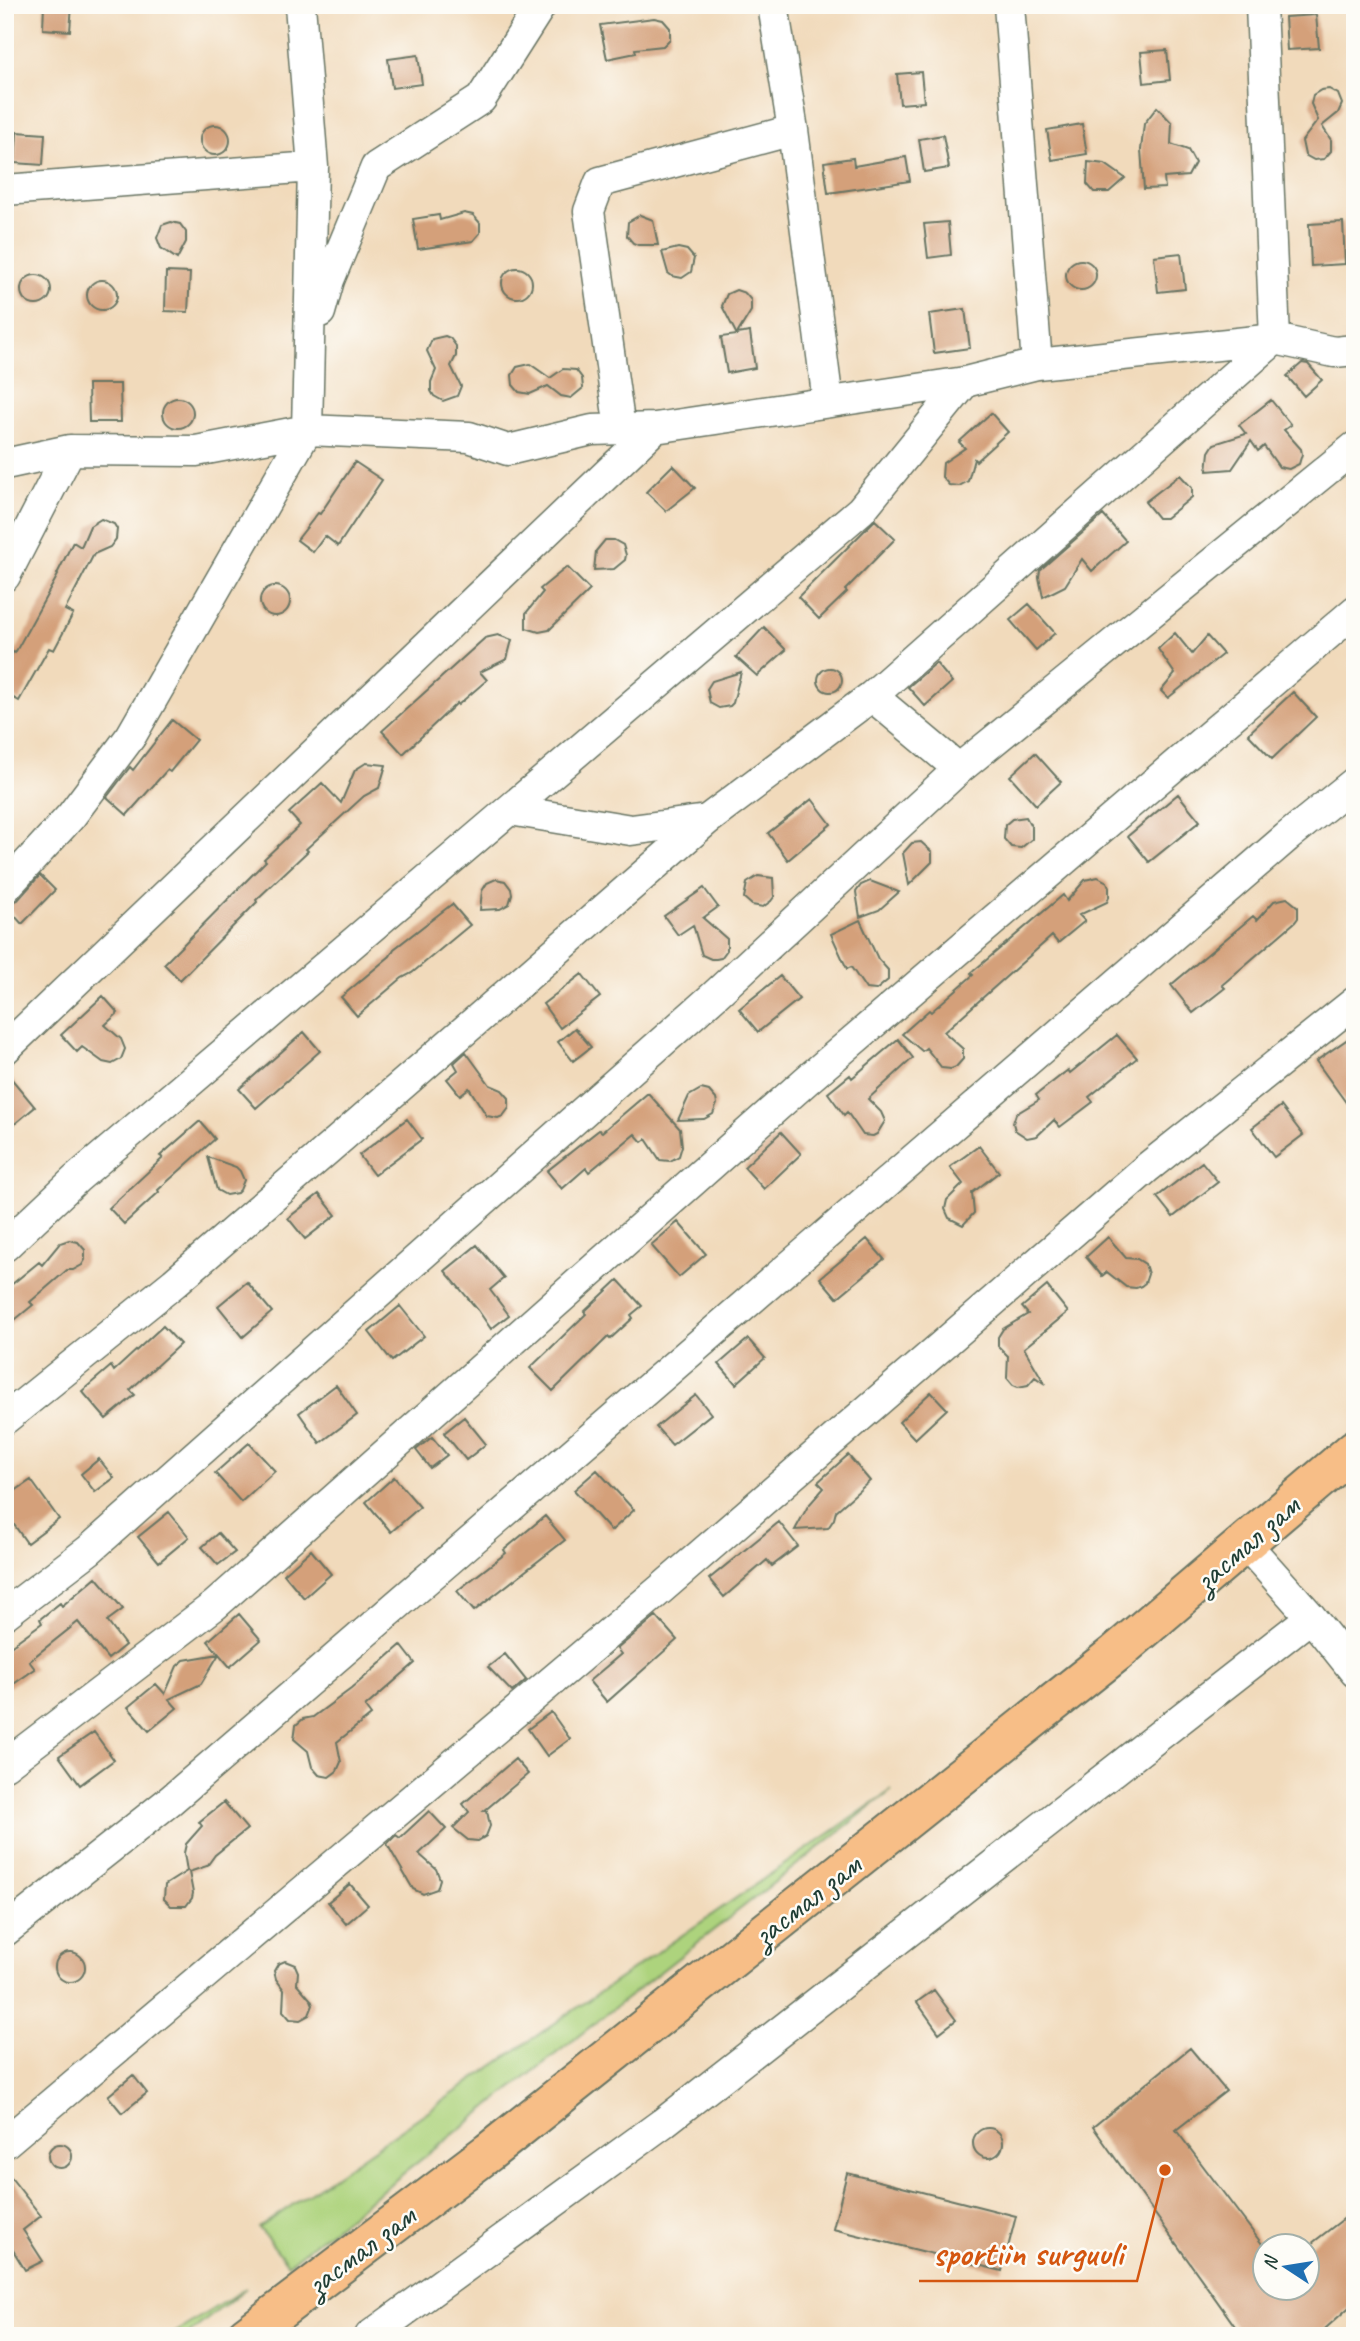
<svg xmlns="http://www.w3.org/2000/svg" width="1360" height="2341" font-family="Caveat,sans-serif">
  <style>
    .green { fill: #add37d; stroke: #668858; stroke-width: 2 }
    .building { fill: #d4a07a }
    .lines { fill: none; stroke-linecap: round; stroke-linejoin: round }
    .minor-casing { stroke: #687463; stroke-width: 33 }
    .highway-casing { stroke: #687463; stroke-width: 42 }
    .minor { stroke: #fff; stroke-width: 30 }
    .highway { stroke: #f7be87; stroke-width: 38 }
    .labels { text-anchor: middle; stroke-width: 5; stroke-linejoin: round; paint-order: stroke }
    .street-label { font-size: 33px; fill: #1f3d34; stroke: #fdfcf7 }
    .leader { fill: none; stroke: #d45610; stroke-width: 2.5 }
    .callout-dot { fill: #d45610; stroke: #fdfcf7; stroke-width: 2.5 }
    .callout-label { font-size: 35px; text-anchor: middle; font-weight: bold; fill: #d45610; stroke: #fdfcf7; stroke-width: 5; stroke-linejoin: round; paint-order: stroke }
  </style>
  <rect width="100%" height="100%" fill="#fdfcf7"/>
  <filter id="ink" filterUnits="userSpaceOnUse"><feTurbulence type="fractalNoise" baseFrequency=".0143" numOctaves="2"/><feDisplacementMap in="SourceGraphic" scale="14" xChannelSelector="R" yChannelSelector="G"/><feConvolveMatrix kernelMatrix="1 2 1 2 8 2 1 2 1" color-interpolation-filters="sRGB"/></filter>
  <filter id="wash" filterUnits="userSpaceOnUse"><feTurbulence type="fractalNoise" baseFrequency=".00686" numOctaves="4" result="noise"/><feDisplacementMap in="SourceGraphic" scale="28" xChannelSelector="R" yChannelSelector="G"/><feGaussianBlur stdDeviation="1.57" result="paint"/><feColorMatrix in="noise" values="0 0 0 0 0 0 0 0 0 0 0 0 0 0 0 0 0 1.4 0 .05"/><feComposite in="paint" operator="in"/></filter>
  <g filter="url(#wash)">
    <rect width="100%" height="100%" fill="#f1dabb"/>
    <path class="green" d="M892,1790L288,2264L259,2228Z
      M246,2288L186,2336H170Z"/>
    <g id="blocks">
      <path class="building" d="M44,5H72L70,31L43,29Z
        M1316,15L1319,48L1287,50L1285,17Z
        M654,18L663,20L670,28V39L663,46L635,49L636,53L607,59L600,25Z
        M1167,50L1170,80L1144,83L1141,52Z
        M418,55L422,84L392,88L388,59Z
        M921,72L924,102L900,104L897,74Z
        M1329,89L1338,94L1342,104L1338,113L1322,126L1331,140V151L1324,159L1314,160L1305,155L1302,141L1318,120L1311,104L1313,95L1321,90Z
        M1157,107L1172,123L1171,144L1188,150L1195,163L1188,176L1164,178L1165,188L1144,189L1141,150L1144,124Z
        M1082,124L1087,154L1052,160L1047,130Z
        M200 140a15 15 0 1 1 30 0a15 15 0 1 1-30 0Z
        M17,132L45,134L43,165L15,163Z
        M943,135L949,168L924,172L919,139Z
        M906,157L910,181L828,193L824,162L853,158L854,166Z
        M1088,162L1105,164L1125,178L1109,192H1094L1087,184Z
        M464,213L473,215L480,223V233L473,241L418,249L413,219L439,215L440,220Z
        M640,215L653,220L658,245H638L633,243L627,236L628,222Z
        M171,222L180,224L186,232V242L177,259L161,248L157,238L162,225Z
        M948,222L951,255L928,258L924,224Z
        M1343,222L1345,264L1311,266L1309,224Z
        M678,248L687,250L694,258L691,272L682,278L672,276L668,273L662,252Z
        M1181,253L1185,289L1158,292L1154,256Z
        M1066 275a15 15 0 1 1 30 0a15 15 0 1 1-30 0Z
        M502 283a15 15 0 1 1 30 0a15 15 0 1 1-30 0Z
        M166,272L190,273L188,312L165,311Z
        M21 290a15 15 0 1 1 30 0a15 15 0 1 1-30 0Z
        M87 295a15 15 0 1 1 30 0a15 15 0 1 1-30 0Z
        M736,290L745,293L751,300V311L737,334L750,332L755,368L727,373L721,337L737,335L722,306L727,294Z
        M965,309L970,348L934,353L929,314Z
        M445,336L450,338L456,346V356L451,366L461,386L457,396L443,401L434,396L431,391V382L436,370L427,351L432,339Z
        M1302,363L1308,364L1322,380L1304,396L1287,376Z
        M530,364L550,378L563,369L576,370L582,378L583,388L571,398L561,396L548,386L530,394L519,392L513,385L512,375L517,367Z
        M88,384H120L121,422H89Z
        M163 413a15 15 0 1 1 30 0a15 15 0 1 1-30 0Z
        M1271,400L1291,425L1284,430L1301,449L1302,454L1299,464L1289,469L1279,467L1264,446L1258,451L1251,441L1232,469L1207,471L1209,452L1214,444L1246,434L1239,425Z
        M991,413L1008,432L976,461L974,459L968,481L959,486L949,485L942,477L943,463L965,448L959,442Z
        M355,462L382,480L338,546L325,536L313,552L297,540L318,513L320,514Z
        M673,465L695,488L666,511L646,492Z
        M1180,475L1192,488V497L1166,518H1158L1145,502Z
        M1103,515L1126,541L1092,571L1082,559L1065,586L1043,597L1039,577L1040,570Z
        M101,519L114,524L117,529L116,539L110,547L94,554L65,610L73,614L54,650L49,648L19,701L5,693V666L13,652L15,653L58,575L57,574L73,542L81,547L90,526Z
        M875,520L895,539L845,590L847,592L819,619L798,597Z
        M605,540H614L623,545L626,555L625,560L614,569L594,570L596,551Z
        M567,567L590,590L549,630L539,632L526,628V613L543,592L540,589Z
        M260 601a15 15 0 1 1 30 0a15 15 0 1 1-30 0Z
        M1029,604L1055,633L1036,650L1010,620Z
        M764,627L786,650L757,676L736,657Z
        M1175,633L1192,654L1207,636L1223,654L1168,698L1161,691L1175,674L1158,649Z
        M498,635L512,640L507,659L480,672L487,680L458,705L457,703L403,754L382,731L485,638Z
        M936,663L952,682L925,706L908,687Z
        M818 680a12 12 0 1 1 24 0a12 12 0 1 1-24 0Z
        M741,672L733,703L730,706L719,708L710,703L707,689L712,681Z
        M1293,692L1316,717L1272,759L1248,734Z
        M172,720L196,740L170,772L167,770L127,815L107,797L130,767L133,770Z
        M1035,753L1061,782L1036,805L1010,776Z
        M366,763L386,765L379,788L364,796L306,849L308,851L256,900L257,902L180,980L164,964L266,861L264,859L300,825L289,813L322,783L341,803L355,770Z
        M1178,794L1200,821L1149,862L1128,836Z
        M812,799L831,824L788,860L768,833Z
        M1026,817L1032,828V839L1021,848L1011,847L1004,839L1005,825L1012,819Z
        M921,842L932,852V862L909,885L903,853L912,843Z
        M40,875L55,890L22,924L5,905L18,900Z
        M758,876L773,878L774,897L771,901L763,907L752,905L744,898L747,883Z
        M1098,877L1107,882L1109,887V897L1107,902L1079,915L1085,921L1058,943L1052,936L944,1032L963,1049V1059L956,1067L951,1069L942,1068L926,1048L922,1051L902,1034L929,1010L931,1012L973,975L971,973L1063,895L1067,901L1085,880Z
        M496,879L505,881L511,889L512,894L509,904L500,909L480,910L482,891L487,883Z
        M870,881L899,892L879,910L860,917L856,892L861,885Z
        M704,888L718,907L703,918L727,939V950L721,958L716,959H711L702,955L693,925L678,935L664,916Z
        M1287,898L1298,907V918L1295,922L1222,985L1225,988L1193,1013L1171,985L1253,916L1257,920L1274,901Z
        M452,904L470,925L412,973L402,978L357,1016L341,997L390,956L394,949Z
        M860,920L878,959L888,970V980L876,990L866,989L851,967L847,969L831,934Z
        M582,974L600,997L560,1028L543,1004Z
        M780,976L799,999L758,1032L739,1009Z
        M103,996L118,1013L105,1025L121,1039L125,1049L121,1059L112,1064L103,1062L82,1047L77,1052L61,1035Z
        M575,1028L591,1047L573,1061L558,1042Z
        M304,1032L320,1051L256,1108L239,1089Z
        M1355,1034V1115L1316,1061Z
        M1117,1035L1137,1058L1089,1097L1093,1102L1060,1127L1054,1120L1037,1136L1027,1138L1015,1130L1013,1123L1016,1114L1039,1100L1036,1095L1068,1070L1070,1073Z
        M898,1039L913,1058L868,1099L881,1112L885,1121L877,1134L873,1136L863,1135L847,1112L844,1115L828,1093L850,1075L852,1078Z
        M466,1052L490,1085L502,1090L509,1098V1108L503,1116L498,1118L487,1116L469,1088L460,1095L447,1079L458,1070L454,1063Z
        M5,1071L35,1107L5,1132Z
        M701,1089L709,1091L716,1099L717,1104L713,1114L704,1119L678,1120L689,1096Z
        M648,1093L680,1129L682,1146L679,1156L670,1161L660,1160L646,1139L642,1142L635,1134L589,1172L586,1168L562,1189L547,1171L599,1130L602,1132Z
        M1281,1106L1303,1135L1274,1157L1252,1128Z
        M407,1119L422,1139L374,1175L359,1155Z
        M200,1121L215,1139L158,1190L159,1192L124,1224L109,1208L163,1158L160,1156Z
        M781,1132L801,1154L764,1189L744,1167Z
        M979,1146L999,1172L972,1193L974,1213L963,1225L949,1218L945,1209L947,1200L963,1184L950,1167Z
        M208,1157L236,1167L240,1171L244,1180L240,1190L237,1193L226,1195L217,1190Z
        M1202,1162L1218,1182L1173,1217L1157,1197Z
        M319,1194L336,1215L305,1239L288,1218Z
        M678,1222L706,1254L679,1277L651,1245Z
        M1108,1237L1126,1258L1137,1259L1145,1264L1148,1274L1145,1283L1141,1286L1136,1288L1126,1287L1107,1272L1102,1276L1086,1257Z
        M867,1239L884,1259L837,1298L820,1278Z
        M69,1240L78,1242L85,1250V1260L82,1265L73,1270H67L30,1302L33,1305L5,1328V1290L39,1262L42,1265L60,1243Z
        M477,1245L504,1278L490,1290L509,1315L491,1329L478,1310L445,1271Z
        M618,1280L642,1306L631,1315L633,1318L610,1339L608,1337L553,1391L530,1368L586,1314L584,1312Z
        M247,1282L272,1312L243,1337L218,1306Z
        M1047,1286L1068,1312L1024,1348L1045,1384L1035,1377L1028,1385L1018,1387L1013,1385L1007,1378L1008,1356L998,1346V1337L1003,1329L1028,1314L1022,1307Z
        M400,1306L424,1336L392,1361L369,1332Z
        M163,1326L180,1344L130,1390L135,1395L106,1419L82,1391L111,1366L114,1371Z
        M748,1339L765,1358L736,1384L719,1364Z
        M336,1385L357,1415L320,1443L299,1413Z
        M931,1392L947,1409L915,1439L899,1422Z
        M696,1395L711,1414L672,1445L656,1427Z
        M464,1417L486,1444L466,1460L444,1433Z
        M432,1437L447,1455L430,1468L416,1450Z
        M249,1443L275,1471L241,1502L215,1473Z
        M848,1455L870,1481L836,1511L834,1519L828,1528L795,1530L808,1506L824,1488L818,1482Z
        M99,1459L114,1478L95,1492L81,1474Z
        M597,1470L634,1510L611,1531L574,1490Z
        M394,1477L420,1507L391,1532L366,1502Z
        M31,1480L59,1519L27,1543L5,1512V1498Z
        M169,1512L189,1537L159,1562L138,1537Z
        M545,1516L565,1540L474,1611L457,1591L506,1553L504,1550Z
        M779,1522L798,1546L772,1566L767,1560L724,1597L709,1579Z
        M218,1533L235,1552L218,1565L202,1547Z
        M311,1550L331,1574L304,1598L284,1574Z
        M96,1577L123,1609L107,1621L125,1645L108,1659L78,1622L29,1661L35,1669L5,1690V1650L42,1623L40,1619L60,1603L62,1606Z
        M239,1614L261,1640L230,1667L219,1654L201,1684L169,1699L177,1708L149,1731L128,1707L156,1684L165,1694L177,1666L184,1660L219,1654L208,1641Z
        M656,1616L677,1640L607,1702L589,1681L621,1654L617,1649Z
        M401,1645L415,1663L365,1707L371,1715L337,1742L341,1762L337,1771L329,1777L319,1775L312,1767L308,1751L294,1739L296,1725L303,1719L313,1717L351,1689Z
        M505,1654L526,1680L512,1692L488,1667Z
        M551,1712L570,1739L547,1756L528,1729Z
        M94,1732L114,1760L80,1785L59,1756Z
        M515,1759L528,1774L484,1811H487L490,1826L486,1836L478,1841L468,1840L453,1828L469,1812L463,1804Z
        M224,1802L247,1829L215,1855L207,1866L189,1872L193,1893L192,1898L186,1906H171L164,1899L165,1885L187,1871L184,1853L186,1844L202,1826L199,1822Z
        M429,1811L446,1829L419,1854L436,1869L440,1879L437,1889L423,1894L413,1889L387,1844L396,1835L400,1838Z
        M350,1884L368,1905L346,1924L328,1902Z
        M55 1967a15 15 0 1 1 30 0a15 15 0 1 1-30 0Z
        M285,1961L295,1965L298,1972L297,1984L311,2000L313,2005L309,2015L300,2020L290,2019L283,2011L284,1990L276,1979L274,1971L278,1964Z
        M934,1990L956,2020L939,2033L917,2002Z
        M1190,2048L1226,2091L1176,2130L1265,2248V2288H1307V2247L1355,2210V2302L1317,2336H1242L1093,2127Z
        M133,2075L147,2093L122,2113L108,2096Z
        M973 2143a15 15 0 1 1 30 0a15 15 0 1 1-30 0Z
        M48 2156a12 12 0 1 1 24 0a12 12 0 1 1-24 0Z
        M5,2170L41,2216L23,2230L43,2261L25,2270L8,2242L5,2244Z
        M847,2173L1016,2216L1002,2271L833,2229Z"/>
    </g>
  </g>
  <g filter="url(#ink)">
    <use href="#blocks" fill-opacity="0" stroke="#687463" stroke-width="2"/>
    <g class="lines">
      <defs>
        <path id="minor" d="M1009,5L1037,364
          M793,130L828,402
          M5,190L313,167
          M320,312L329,280L376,167L481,99L541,5
          M620,429L589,211L600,182L793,130L773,5
          M5,464L70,450L196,451L307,430L469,437L508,450L592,430L655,428L965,382L1037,364L1275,339L1334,352L1355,350
          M5,576L70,450
          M872,696L959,769
          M510,810L631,830L707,820
          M5,888L71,816L131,736L307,430L313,167L300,5
          M5,1049L655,428
          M5,1246L76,1179L861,510L965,382
          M5,1419L174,1283L707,820L872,696L1275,339L1261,5
          M1245,1543L1311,1617L1355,1672
          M5,1614L89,1550L715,995L959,769L1355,447
          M5,1765L215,1605L807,1080L1355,611
          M5,1931L171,1800L1287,837L1355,782
          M5,2143L661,1589L1148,1167L1355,1002
          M370,2336L663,2123L1311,1617"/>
        <path id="highway" d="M246,2336L489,2152L1116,1653L1355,1449"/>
      </defs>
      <use href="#minor" class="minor-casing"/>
      <use href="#highway" class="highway-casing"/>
      <use href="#minor" class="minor"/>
      <use href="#highway" class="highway"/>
    </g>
  </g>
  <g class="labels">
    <g class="street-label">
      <text transform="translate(1246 1542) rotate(-41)" y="12">засмал зам</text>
      <text transform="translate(806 1899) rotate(-38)" y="12">засмал зам</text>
      <text transform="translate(360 2249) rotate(-37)" y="12">засмал зам</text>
    </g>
  </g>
  <path class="leader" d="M1165 2170L1137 2281H919"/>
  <circle class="callout-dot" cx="1165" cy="2170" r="7"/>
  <g class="callout-label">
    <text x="1028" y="2265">sportiin surguuli</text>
  </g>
  <rect width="1360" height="2341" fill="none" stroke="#fdfcf7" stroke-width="28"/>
  <g transform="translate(1286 2267) rotate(282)"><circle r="33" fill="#fdfcf7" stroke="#a4b0a9" stroke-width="2"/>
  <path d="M0-5L12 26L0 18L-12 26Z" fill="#1f6fb2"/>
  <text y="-10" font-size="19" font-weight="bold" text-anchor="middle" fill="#1f3d34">N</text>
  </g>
</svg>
